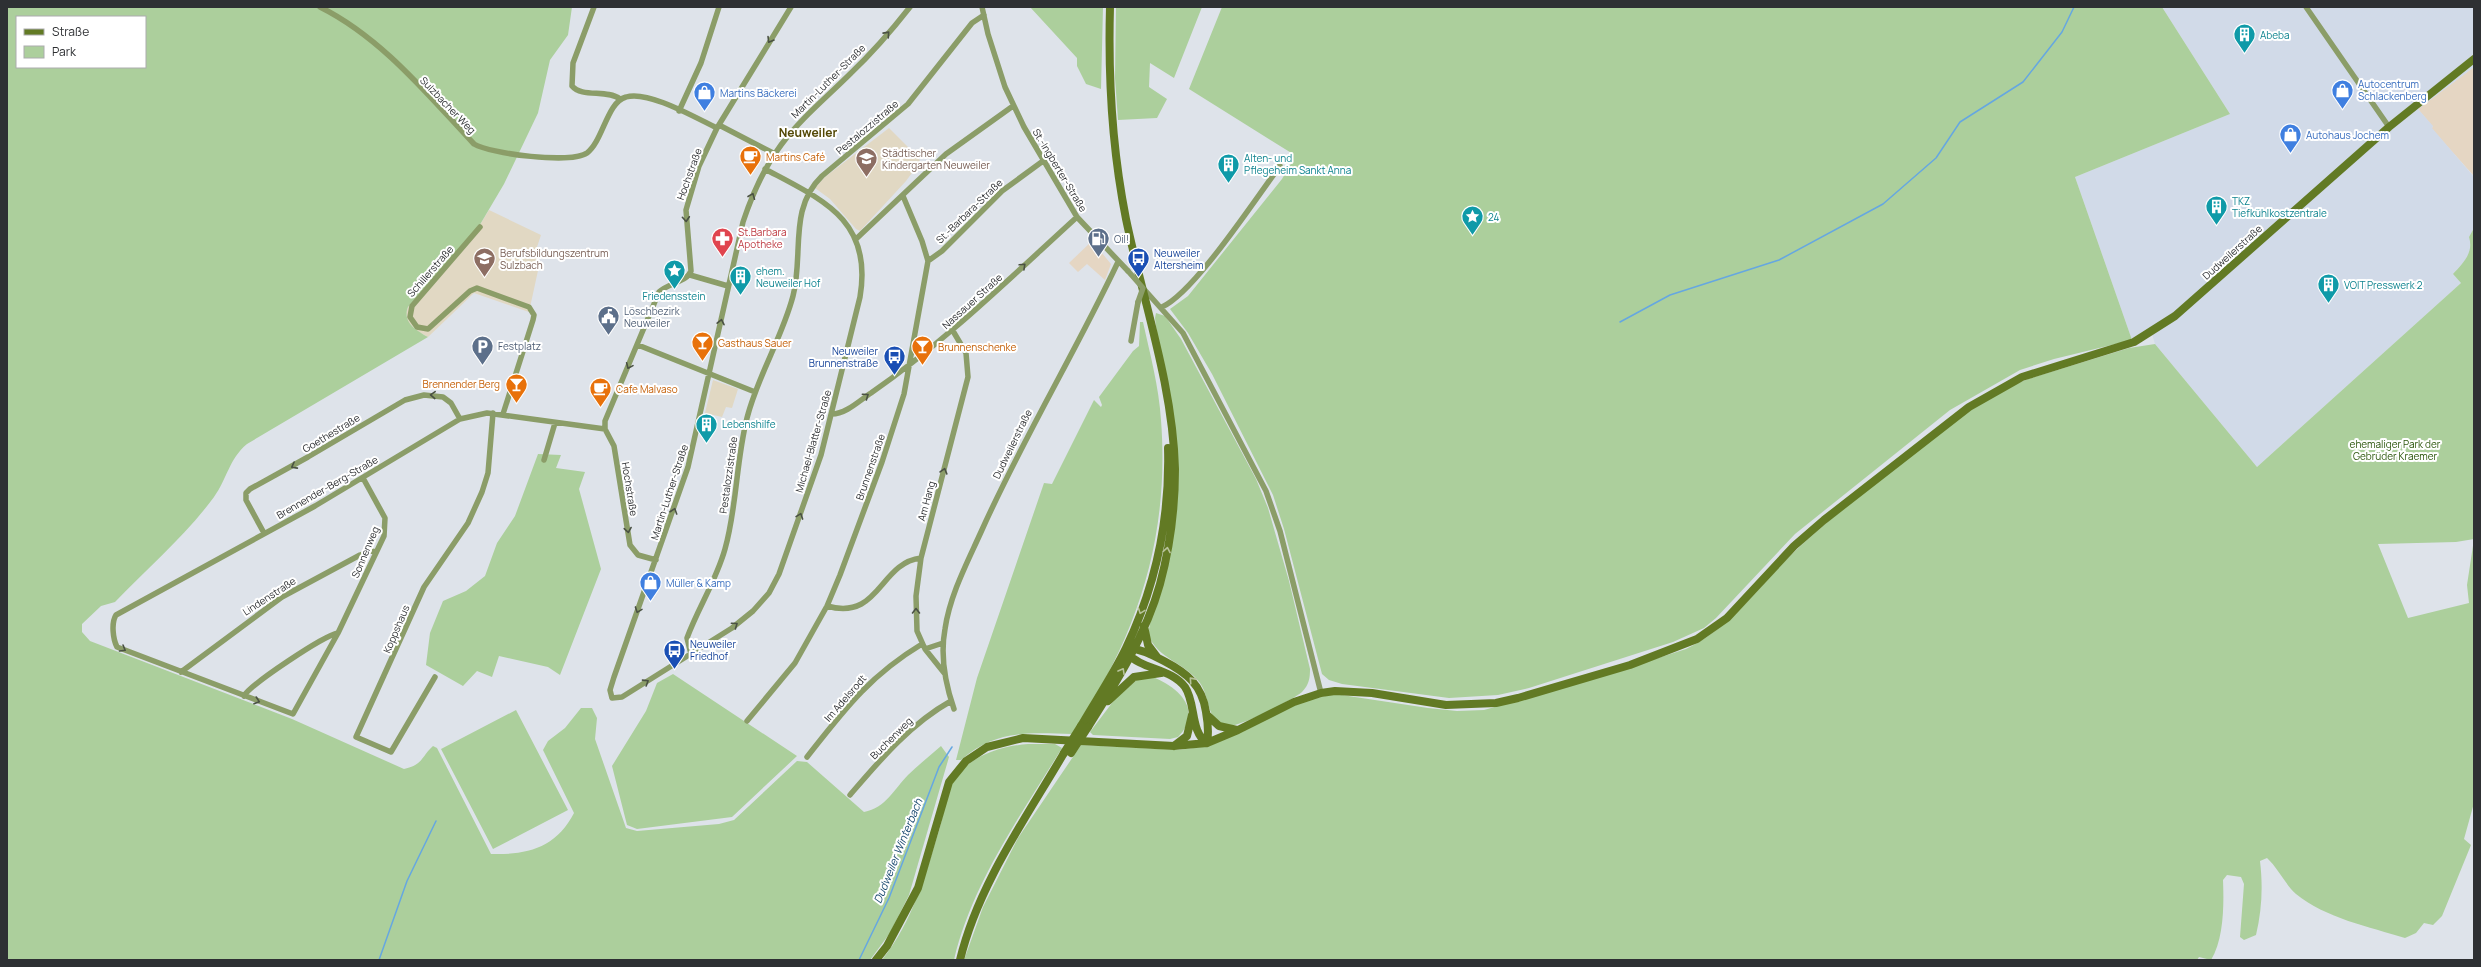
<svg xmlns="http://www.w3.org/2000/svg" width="2481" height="967" font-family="Manrope,sans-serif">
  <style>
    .commercial { fill: #e5d6c3 }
    .built { fill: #d1dae8 }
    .education { fill: #e1d8c3 }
    .green { fill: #accf9c; fill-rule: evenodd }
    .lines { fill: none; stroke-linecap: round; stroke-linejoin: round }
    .stream { stroke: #65a7e1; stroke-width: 1.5 }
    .street { stroke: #8b9d68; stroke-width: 5.5 }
    .secondary { stroke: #627a24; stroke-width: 8 }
    .street-bridge { stroke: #8b9d68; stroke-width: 5.5 }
    .secondary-bridge { stroke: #627a24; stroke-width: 8 }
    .oneway { stroke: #4a5143 }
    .oneway2 { stroke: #b8c39c }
    .labels { text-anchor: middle; stroke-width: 4; stroke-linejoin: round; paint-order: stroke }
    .culture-label { font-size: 10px; fill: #0d838f; stroke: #fff; text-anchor: start }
    .street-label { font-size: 10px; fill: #2e3033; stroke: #fff }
    .shop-label { font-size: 10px; fill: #366cbe; stroke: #fff; text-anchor: start }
    .education-label { font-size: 10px; fill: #785e54; stroke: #fff; text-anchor: start }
    .food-label { font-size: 10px; fill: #c56008; stroke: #fff; text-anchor: start }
    .health-label { font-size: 10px; fill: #be3a42; stroke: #fff; text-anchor: start }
    .service-label { font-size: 10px; fill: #4e5e75; stroke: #fff; text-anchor: start }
    .transit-label { font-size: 10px; fill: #164399; stroke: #fff; text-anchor: start }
    .park-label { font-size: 10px; fill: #295409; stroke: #fff }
    .water-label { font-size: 11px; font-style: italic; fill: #18486f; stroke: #fff }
    .quarter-label { font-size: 12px; font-weight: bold; fill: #534806; stroke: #fff }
  </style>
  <rect width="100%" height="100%" fill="#dee3ea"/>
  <path class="commercial" d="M2474,67V175H2473L2431,128L2433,127L2418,109Z
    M1092,241L1111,264L1105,280L1087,264L1078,272L1069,263Z"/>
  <path class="built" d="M2162,7H2474V67L2418,109L2433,126L2432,128L2474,177V228L2469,237L2471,243L2469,256L2453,274L2461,283L2257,467L2155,344L2150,327L2132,340L2075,177L2230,114Z"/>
  <path class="education" d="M889,128L919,158L920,162L906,181L860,231L856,229L830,199L815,188L825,177Z
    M489,210L541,235L535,253L539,266L529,312L474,293L428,337L417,331L408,322L406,313L408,307L478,228Z
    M713,380L738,389L732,408L726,407L722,417L705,413Z"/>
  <path class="green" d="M7,7H572L568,35L550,60L538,113L504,184L478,228L408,307C402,322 416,330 428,337L247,444C229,459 227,479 214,497C186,535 148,568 115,602L101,606L82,624V632L90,641L292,719L404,769C423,765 421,757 433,746L437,748L491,854C527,855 556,848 574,813L543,750L548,741L565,728L581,708H592L597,718L595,739L626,828L637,831L719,824L734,820L797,761L807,762L864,812C886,808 894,789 908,775C918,765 930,756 941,746L949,757L909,895L890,933L870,960H7ZM17,17H145V67H17Z
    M1030,7H1103L1101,89L1086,84L1077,66V58Z
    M1116,7H1202L1174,78L1150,63L1149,87L1167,99L1157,118L1118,120L1115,78Z
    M1222,7H2162L2230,114L2075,177L2132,340L2054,359L2020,370L1950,410L1795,534L1716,618L1704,628L1673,642L1529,688L1498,695L1449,698L1342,684L1329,680L1322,674L1284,529L1273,495L1212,374L1188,333L1170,309L1188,296L1282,179L1292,162L1293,154L1189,89Z
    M2474,228V803L2464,839L2471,845L2442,916L2433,925L2424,923L2416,933L2405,938C2370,927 2325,918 2296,894C2285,884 2278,868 2267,858L2260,861C2263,886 2262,910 2256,935L2244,940L2240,937L2244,884L2241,877L2227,875L2223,880C2224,904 2224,939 2211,960L2199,957L2197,960H964L983,907L1018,838L1081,745L1178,750L1201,747L1307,700L1335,694L1428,708L1457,711L1484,710L1567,687L1686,649C1731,627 1758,588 1792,554C1826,521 1864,493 1902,463C1941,432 1980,398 2028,379L2129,348L2155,344L2257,467L2461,283L2453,274C2463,263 2474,253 2469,237ZM2474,539L2467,585L2469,603L2408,618L2378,544L2456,542Z
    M1156,313L1165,316L1181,339L1256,479L1268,508L1289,581L1310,669C1310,678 1309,685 1302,692C1293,700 1236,729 1225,726C1206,719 1210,697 1200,683C1186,663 1157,659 1148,634L1177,491L1155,318Z
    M1140,322H1143C1150,354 1159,387 1161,420C1170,538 1137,637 1072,734C1029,733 996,729 961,760H956L977,678L1044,483L1052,484L1094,400L1101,407L1102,405L1099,397L1133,351L1139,346Z
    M538,454L561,455L556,468L585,472L579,489L601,569L560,675L548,667L499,656L492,677L477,671L463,686L426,665L430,633L443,601L466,591L485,576L497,543L515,516Z
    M673,674L797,756L732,817L637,829L627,825L612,766L646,711L657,683Z
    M1153,677C1178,687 1204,710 1178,737L1170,739L1093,735L1090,732L1115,699L1138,679Z
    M516,710L568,810L493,849L441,749Z
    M1028,744H1055L1062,748C1021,815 972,883 954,960H882C913,921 926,873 940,827C944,813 946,793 954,780C969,756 1001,746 1028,744Z"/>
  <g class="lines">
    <path class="stream" d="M1620,322L1670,295L1779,260L1883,204L1936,158L1960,122L2023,82L2062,32L2074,7
      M379,960L407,881L436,821
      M859,960L889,898L939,767L952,747"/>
    <path class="street" d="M320,7C382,38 427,94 474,144C491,154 571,164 587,153C603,141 607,102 626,97C648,90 696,118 717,128
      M594,7L573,63L572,86C582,98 607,89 620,99
      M982,7L988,34L1005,87L1024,127L1077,217L1128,271
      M2306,7L2389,127
      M679,111L701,63L719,7
      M719,125L775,154
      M765,169C823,200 873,220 860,297L821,455L779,574L769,593L753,611L732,628L622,697L612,698L610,690L614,677L688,467L743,222C752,195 763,169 781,145C801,118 827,97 851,73C872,53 892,30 910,7
      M480,227L412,306L410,317L417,327L428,329L470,291L477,288L529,307L534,315L533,320L503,414
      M856,239L946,154L1013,106
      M928,261L942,251L1002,191L1043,161
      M690,275L728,286
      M1143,288L1183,333L1266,491L1280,531L1321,693
      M1162,307C1195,292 1255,199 1280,166L1278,159
      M1131,341L1138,302
      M638,345L755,392
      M832,414C846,414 860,400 871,393C946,341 1010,278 1077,217
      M544,460L555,423
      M363,478L385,518L384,536L338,633L293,714L117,647C113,639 111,623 116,615L315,506L460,419L487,413L605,429
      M264,533L246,500V493L250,489L308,457L405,400L424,395L443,397L451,403L460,419
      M656,560L638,555L630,545L614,446L605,429V421L659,292C668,283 687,282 691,271L686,210L699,166L717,128L791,7
      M827,606C880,621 879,563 921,558
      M925,649L943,643
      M691,654L687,638C698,608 716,581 725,549C737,507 736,461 747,418C758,375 782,338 793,296C804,254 788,209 822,176L908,104L972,23L984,15
      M181,672L282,597L360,555L371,551L376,552
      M945,674L925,649L917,631L916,596L921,558L968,377L966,353L953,331
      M435,677L391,752L356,737L424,587L468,523L482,492L488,473L493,413
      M244,696C251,684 323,636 338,633
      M954,709C945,683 940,656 945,629C950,595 967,563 981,532C1022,440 1075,353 1118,262
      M747,721L795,663L827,606L840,575L882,462L904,394L928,261L922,241L903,196
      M807,757C844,710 869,676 922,644
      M850,795C880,760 910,724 951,701"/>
    <path class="secondary" d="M1144,626L1148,645L1157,657
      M1129,648C1141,649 1153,655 1164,661C1187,673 1202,685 1206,712C1208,723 1209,732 1207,743
      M1127,653C1142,670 1171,668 1185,687C1196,703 1190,732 1207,743
      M1108,701L1134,677L1161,673
      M1207,715L1219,726L1237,730
      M1081,726C1096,700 1113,675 1126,648C1156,585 1170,517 1168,448
      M1088,727C1116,683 1146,635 1160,584C1170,547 1175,507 1175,469C1173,385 1143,301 1126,219C1112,149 1108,79 1110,7
      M1174,746L1187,736L1192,715
      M876,960L887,946L918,888L949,782L966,761L987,747L1023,738L1174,746L1207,743L1238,730L1294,702L1321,693L1335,691L1372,693L1446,705L1496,703L1518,698L1630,665L1697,639L1727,618L1794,546L1824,520L1969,407L2022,377L2134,342L2175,316L2389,127L2474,59
      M960,960C978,885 1026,818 1064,753"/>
    <path class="street-bridge" d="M1128,271L1143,288L1138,302"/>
    <path class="secondary-bridge" d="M1064,753L1081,726
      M1071,753L1088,727"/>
  </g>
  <defs><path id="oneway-chevron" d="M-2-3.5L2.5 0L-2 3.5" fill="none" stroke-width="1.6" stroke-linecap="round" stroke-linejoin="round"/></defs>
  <g class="oneway">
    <use href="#oneway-chevron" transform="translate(887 34) rotate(-48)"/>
    <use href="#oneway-chevron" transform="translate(770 40) rotate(121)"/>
    <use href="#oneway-chevron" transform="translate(752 196) rotate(-68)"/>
    <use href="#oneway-chevron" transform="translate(686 219) rotate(86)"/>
    <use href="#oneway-chevron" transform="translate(1023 266) rotate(-43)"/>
    <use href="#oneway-chevron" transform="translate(721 322) rotate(-78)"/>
    <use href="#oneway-chevron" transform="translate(629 366) rotate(114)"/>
    <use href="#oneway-chevron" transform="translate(433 395) rotate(-177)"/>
    <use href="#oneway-chevron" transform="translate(866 396) rotate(-35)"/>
    <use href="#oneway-chevron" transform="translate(294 466) rotate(152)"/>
    <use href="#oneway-chevron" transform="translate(944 471) rotate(-74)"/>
    <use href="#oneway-chevron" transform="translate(674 511) rotate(-71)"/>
    <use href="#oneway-chevron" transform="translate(800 516) rotate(-70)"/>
    <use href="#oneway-chevron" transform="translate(628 530) rotate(81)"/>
    <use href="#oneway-chevron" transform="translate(638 610) rotate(110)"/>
    <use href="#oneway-chevron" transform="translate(916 611) rotate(-90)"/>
    <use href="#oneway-chevron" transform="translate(735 625) rotate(-35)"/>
    <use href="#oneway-chevron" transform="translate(123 649) rotate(30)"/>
    <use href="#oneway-chevron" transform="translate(646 682) rotate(-32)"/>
    <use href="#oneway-chevron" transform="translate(257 701) rotate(19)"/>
  </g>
  <g class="oneway2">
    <use href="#oneway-chevron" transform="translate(1167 550) rotate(-80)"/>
    <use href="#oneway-chevron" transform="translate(1141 611) rotate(110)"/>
    <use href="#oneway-chevron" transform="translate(1122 671) rotate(-61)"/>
    <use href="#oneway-chevron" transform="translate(1192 680) rotate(-132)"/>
  </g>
  <defs>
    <symbol id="building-pin" viewBox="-11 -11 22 30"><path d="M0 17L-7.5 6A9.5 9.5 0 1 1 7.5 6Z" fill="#0f9aa8" stroke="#fff"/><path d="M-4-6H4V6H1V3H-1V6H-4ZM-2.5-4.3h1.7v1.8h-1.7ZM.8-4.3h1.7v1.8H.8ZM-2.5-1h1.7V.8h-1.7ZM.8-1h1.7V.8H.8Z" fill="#fff"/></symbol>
    <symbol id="shop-pin" viewBox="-11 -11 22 30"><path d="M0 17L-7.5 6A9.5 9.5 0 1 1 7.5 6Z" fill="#3f7fe0" stroke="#fff"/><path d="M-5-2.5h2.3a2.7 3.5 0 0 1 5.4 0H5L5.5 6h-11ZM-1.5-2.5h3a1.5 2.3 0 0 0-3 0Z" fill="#fff"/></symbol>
    <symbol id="cafe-pin" viewBox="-11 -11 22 30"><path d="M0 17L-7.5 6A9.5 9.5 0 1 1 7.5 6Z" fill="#e8710a" stroke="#fff"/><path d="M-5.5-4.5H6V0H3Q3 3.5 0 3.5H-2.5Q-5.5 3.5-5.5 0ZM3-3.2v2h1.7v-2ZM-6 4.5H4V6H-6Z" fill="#fff"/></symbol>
    <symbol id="school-pin" viewBox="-11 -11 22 30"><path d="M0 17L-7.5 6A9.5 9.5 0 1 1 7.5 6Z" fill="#8d6e63" stroke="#fff"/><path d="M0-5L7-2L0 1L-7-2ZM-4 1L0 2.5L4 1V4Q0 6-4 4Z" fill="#fff"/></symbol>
    <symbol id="sight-pin" viewBox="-11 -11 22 30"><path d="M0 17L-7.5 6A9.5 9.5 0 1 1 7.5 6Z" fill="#0f9aa8" stroke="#fff"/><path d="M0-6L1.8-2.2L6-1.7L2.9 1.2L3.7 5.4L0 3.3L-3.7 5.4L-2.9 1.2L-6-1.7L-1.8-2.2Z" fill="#fff"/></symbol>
    <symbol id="pharmacy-pin" viewBox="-11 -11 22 30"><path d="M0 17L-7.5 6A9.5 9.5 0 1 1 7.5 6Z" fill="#e0444e" stroke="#fff"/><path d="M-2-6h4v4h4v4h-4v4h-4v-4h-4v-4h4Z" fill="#fff"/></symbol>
    <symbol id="fuel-pin" viewBox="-11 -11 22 30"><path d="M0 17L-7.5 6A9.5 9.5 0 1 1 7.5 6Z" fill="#5c6f8a" stroke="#fff"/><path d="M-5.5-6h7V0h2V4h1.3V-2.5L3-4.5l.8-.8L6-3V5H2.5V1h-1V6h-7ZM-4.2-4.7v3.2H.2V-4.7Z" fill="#fff"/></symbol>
    <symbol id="bus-pin" viewBox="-11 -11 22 30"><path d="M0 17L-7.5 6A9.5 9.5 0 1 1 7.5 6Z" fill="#1a4fb4" stroke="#fff"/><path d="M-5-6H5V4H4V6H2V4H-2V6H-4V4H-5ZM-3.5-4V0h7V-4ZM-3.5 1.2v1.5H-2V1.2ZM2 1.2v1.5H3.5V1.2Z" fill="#fff"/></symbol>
    <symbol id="civic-pin" viewBox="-11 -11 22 30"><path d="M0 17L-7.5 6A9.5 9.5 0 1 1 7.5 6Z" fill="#5c6f8a" stroke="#fff"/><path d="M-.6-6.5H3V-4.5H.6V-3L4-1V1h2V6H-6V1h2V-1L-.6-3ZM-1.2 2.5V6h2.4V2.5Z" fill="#fff"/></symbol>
    <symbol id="bar-pin" viewBox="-11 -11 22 30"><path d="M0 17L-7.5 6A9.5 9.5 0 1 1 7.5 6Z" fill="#e8710a" stroke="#fff"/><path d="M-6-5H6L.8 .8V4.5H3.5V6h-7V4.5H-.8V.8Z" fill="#fff"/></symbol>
    <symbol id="parking-pin" viewBox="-11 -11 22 30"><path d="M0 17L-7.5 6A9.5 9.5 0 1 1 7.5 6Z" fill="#5c6f8a" stroke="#fff"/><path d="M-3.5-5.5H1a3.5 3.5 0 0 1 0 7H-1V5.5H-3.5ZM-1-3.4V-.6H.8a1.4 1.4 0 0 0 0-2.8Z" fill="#fff"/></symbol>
  </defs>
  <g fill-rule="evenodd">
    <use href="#building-pin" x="2232" y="22" width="25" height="34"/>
    <use href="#shop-pin" x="2330" y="78" width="25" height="34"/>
    <use href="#shop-pin" x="692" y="80" width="25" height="34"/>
    <use href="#shop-pin" x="2278" y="122" width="25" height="34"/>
    <use href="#cafe-pin" x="738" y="144" width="25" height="34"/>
    <use href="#school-pin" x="854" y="146" width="25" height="34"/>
    <use href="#building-pin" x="1216" y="152" width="25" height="34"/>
    <use href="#building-pin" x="2204" y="194" width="25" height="34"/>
    <use href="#sight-pin" x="1460" y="204" width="25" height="34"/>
    <use href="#pharmacy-pin" x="710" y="226" width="25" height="34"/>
    <use href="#fuel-pin" x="1086" y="226" width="25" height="34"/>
    <use href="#school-pin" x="472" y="246" width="25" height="34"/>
    <use href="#bus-pin" x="1126" y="246" width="25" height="34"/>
    <use href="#sight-pin" x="662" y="258" width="25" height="34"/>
    <use href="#building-pin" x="728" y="264" width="25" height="34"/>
    <use href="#building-pin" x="2316" y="272" width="25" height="34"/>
    <use href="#civic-pin" x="596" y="304" width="25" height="34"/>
    <use href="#bar-pin" x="690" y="330" width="25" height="34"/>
    <use href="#parking-pin" x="470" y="334" width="25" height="34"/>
    <use href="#bar-pin" x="910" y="334" width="25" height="34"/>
    <use href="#bus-pin" x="882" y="344" width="25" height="34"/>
    <use href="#bar-pin" x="504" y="372" width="25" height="34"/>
    <use href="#cafe-pin" x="588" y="376" width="25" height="34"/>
    <use href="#building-pin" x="694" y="412" width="25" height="34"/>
    <use href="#shop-pin" x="638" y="570" width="25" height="34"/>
    <use href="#bus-pin" x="662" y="638" width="25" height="34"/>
  </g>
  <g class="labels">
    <g class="culture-label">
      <text x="2260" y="39">Abeba</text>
      <text x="1244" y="162">Alten- und<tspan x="1244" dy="12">Pflegeheim Sankt Anna</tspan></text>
      <text x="2232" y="205">TKZ<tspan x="2232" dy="12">Tiefkühlkostzentrale</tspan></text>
      <text x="1488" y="221">24</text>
      <text x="756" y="275">ehem.<tspan x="756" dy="12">Neuweiler Hof</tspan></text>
      <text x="2344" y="289">VOIT Presswerk 2</text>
      <text x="674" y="300" text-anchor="middle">Friedensstein</text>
      <text x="722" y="428">Lebenshilfe</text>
    </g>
    <g class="street-label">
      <text transform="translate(828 81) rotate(-45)" y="4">Martin-Luther-Straße</text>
      <text transform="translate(448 105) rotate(46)" y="4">Sulzbacher Weg</text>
      <text transform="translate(867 127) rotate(-40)" y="4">Pestalozzistraße</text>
      <text transform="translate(1060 170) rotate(59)" y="4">St.-Ingberter-Straße</text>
      <text transform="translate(689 174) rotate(-70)" y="4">Hochstraße</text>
      <text transform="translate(969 211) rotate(-44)" y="4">St.-Barbara-Straße</text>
      <text transform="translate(2232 252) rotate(-42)" y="4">Dudweilerstraße</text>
      <text transform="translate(430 271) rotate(-49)" y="4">Schillerstraße</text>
      <text transform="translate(972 301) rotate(-42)" y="4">Nassauer Straße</text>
      <text transform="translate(331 433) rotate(-31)" y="4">Goethestraße</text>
      <text transform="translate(813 441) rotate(-74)" y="4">Michael-Blatter-Straße</text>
      <text transform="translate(1012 444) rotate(-64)" y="4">Dudweilerstraße</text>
      <text transform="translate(870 467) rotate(-71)" y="4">Brunnenstraße</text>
      <text transform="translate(728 475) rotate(-82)" y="4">Pestalozzistraße</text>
      <text transform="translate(327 487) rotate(-30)" y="4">Brennender-Berg-Straße</text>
      <text transform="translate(630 489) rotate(81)" y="4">Hochstraße</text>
      <text transform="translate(669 492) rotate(-72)" y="4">Martin-Luther-Straße</text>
      <text transform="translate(926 501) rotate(-75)" y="4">Am Hang</text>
      <text transform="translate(365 552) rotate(-67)" y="4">Sonnenweg</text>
      <text transform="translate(269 596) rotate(-33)" y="4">Lindenstraße</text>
      <text transform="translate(396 629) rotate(-67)" y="4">Koppshaus</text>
      <text transform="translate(845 698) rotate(-49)" y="4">Im Adelsrodt</text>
      <text transform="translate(891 738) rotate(-45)" y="4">Buchenweg</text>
    </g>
    <g class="shop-label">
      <text x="2358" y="88">Autocentrum<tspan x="2358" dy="12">Schlackenberg</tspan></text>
      <text x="720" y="97">Martins Bäckerei</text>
      <text x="2306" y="139">Autohaus Jochem</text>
      <text x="666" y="587">Müller &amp; Kamp</text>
    </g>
    <g class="education-label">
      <text x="882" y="157">Städtischer<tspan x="882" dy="12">Kindergarten Neuweiler</tspan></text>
      <text x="500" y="257">Berufsbildungszentrum<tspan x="500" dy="12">Sulzbach</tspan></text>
    </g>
    <g class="food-label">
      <text x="766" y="161">Martins Café</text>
      <text x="718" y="347">Gasthaus Sauer</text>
      <text x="938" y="351">Brunnenschenke</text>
      <text x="500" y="388" text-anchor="end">Brennender Berg</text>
      <text x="616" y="393">Cafe Malvaso</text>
    </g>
    <g class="health-label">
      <text x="738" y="236">St.Barbara<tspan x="738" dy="12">Apotheke</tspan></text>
    </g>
    <g class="service-label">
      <text x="1114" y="243">Oil!</text>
      <text x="624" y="315">Löschbezirk<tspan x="624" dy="12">Neuweiler</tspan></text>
      <text x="498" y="350">Festplatz</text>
    </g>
    <g class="transit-label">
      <text x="1154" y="257">Neuweiler<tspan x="1154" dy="12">Altersheim</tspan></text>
      <text x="878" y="355" text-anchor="end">Neuweiler<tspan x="878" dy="12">Brunnenstraße</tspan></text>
      <text x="690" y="648">Neuweiler<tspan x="690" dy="12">Friedhof</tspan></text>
    </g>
    <g class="park-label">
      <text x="2395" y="448">ehemaliger Park der<tspan x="2395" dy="12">Gebrüder Kraemer</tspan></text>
    </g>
    <g class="water-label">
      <text transform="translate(898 851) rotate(-68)" y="4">Dudweiler Winterbach</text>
    </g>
    <g class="quarter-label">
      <text x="808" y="137">Neuweiler</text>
    </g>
  </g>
  <rect width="2481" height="967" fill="none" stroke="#2e3033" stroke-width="16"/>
  <rect x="16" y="16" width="130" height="52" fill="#ffffff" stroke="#abacad"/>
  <rect x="24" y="29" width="20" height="6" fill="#627a24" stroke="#abacad"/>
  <text x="52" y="36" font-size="12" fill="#2e3033">Straße</text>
  <rect x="24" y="46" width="20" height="12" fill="#accf9c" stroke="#abacad"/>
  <text x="52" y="56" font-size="12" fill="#2e3033">Park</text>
</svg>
